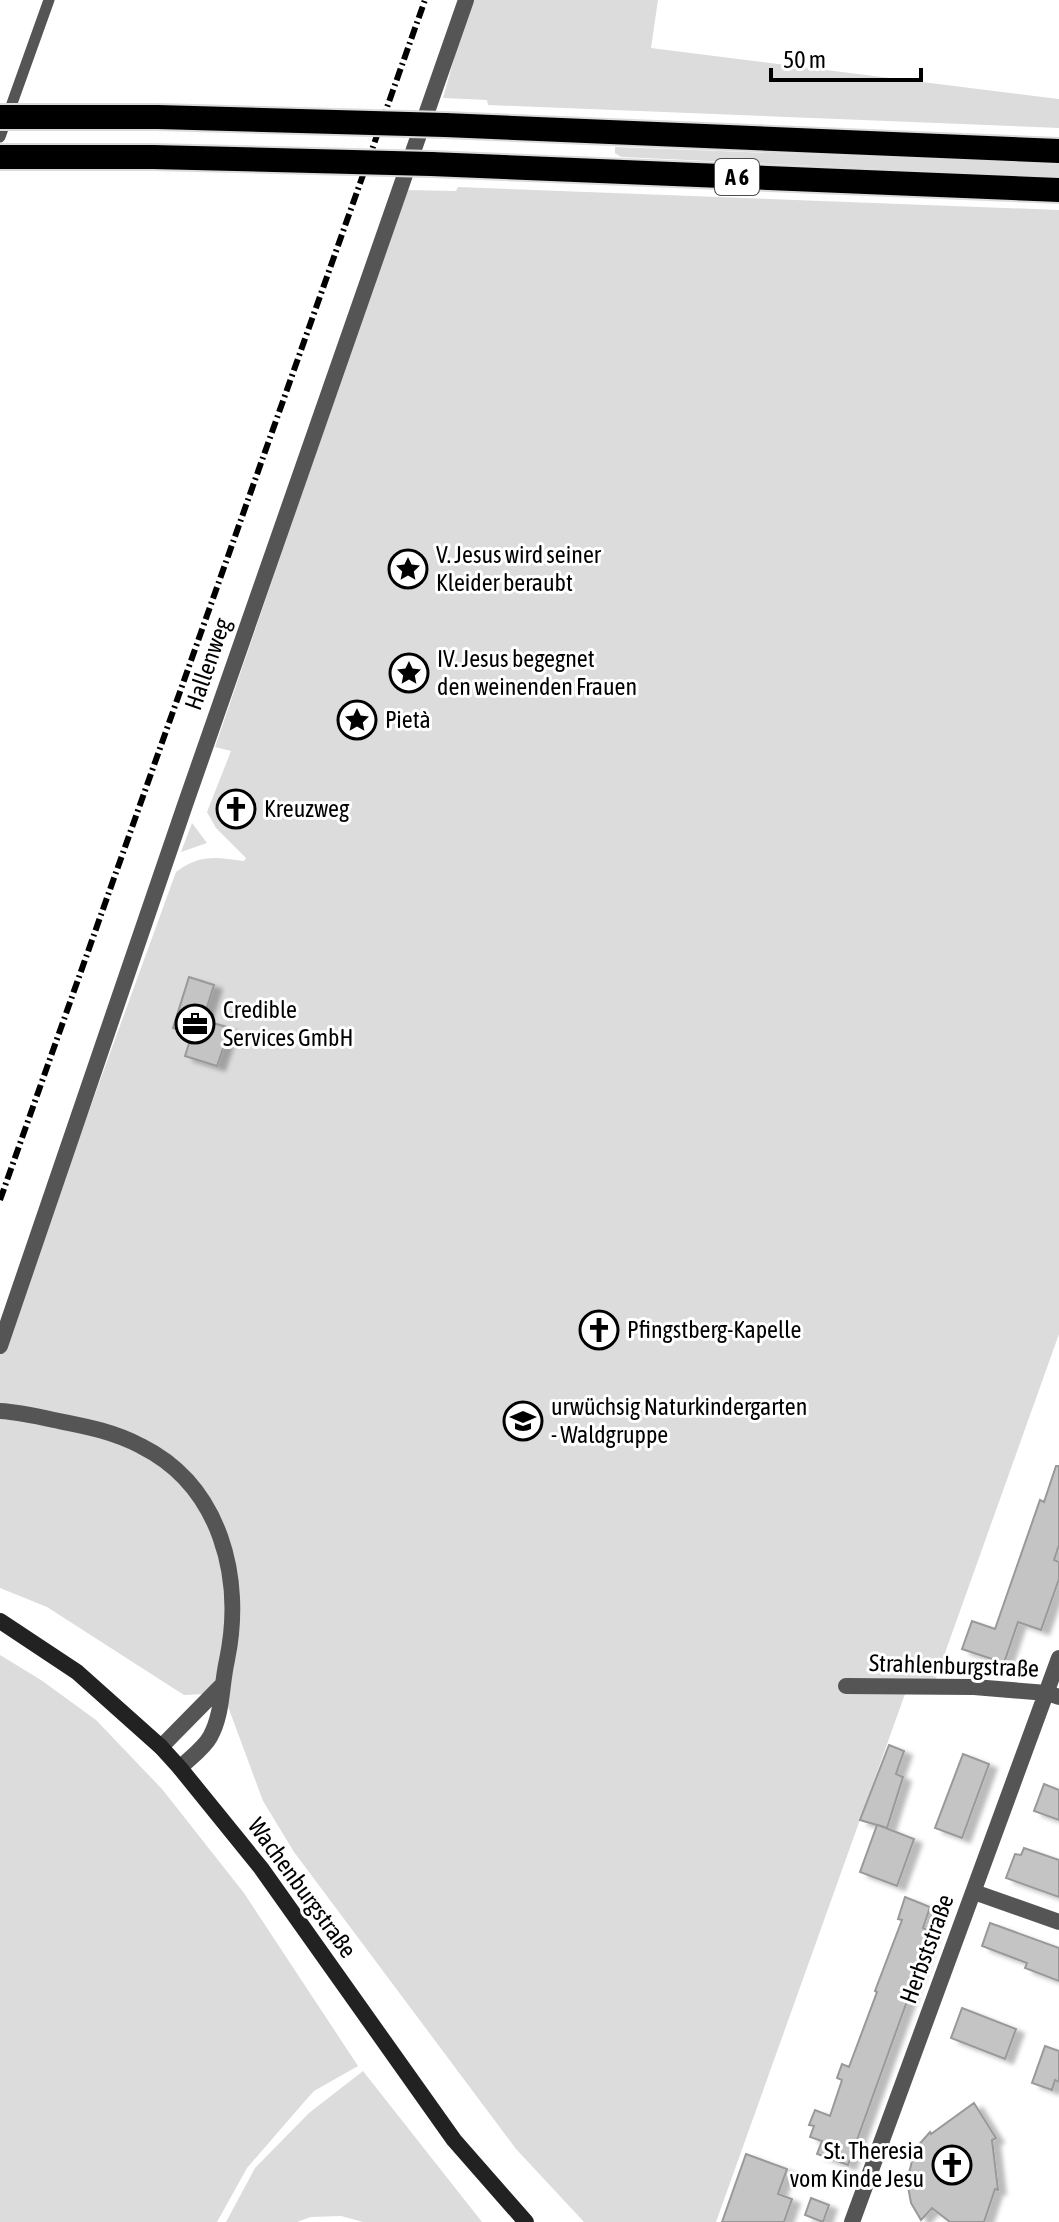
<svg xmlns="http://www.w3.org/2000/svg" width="1059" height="2222" font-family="'Asap Condensed',sans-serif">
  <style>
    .green { fill: #dcdcdc }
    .building { fill: #c4c4c4; stroke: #999; stroke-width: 2; filter: url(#shadow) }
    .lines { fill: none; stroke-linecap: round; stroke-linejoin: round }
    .motorway-casing { stroke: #dbdbdb; stroke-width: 28 }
    .service { stroke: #555; stroke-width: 11 }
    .minor { stroke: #555; stroke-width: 16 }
    .tertiary { stroke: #555; stroke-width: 16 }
    .secondary { stroke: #222; stroke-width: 16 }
    .motorway { stroke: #000; stroke-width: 24 }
    .rail { stroke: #000; stroke-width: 6; stroke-dasharray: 12 4 2 4; stroke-linecap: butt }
    .motorway-bridge-casing { stroke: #dbdbdb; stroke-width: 28; stroke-linecap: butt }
    .motorway-bridge { stroke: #000; stroke-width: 24 }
    .labels { text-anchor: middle; stroke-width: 6; stroke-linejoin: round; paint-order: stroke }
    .shield { fill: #fff; stroke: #4c4c4c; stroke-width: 2 }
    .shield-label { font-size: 22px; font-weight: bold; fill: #000 }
    .poi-label { font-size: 24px; fill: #000; stroke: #fff; text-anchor: start }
    .street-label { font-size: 24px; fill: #000; stroke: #fff }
  </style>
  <defs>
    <filter id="shadow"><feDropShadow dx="8" dy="4.5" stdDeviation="2" flood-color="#0004"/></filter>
  </defs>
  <rect width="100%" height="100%" fill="#fff"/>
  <path class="green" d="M473,0H658L651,48L1059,99V128L488,105L487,100L443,98L461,34Z
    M615,147L1012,162L1059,165V177L621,157L615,153Z
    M458,187L1059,210V1334L935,1681L910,1680L716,2222H584L516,2149L294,1852L263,1801L223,1693L184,1695L47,1607L0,1588V1355L176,872C200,854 215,857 244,861L246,858L216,828L207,812L231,751L215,747L406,190L456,191Z
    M192,823L207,843L181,852Z
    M0,1655L41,1680L96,1720L162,1789L244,1893L358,2066L314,2091L305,2101L247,2168L217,2222H0Z
    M363,2071L482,2222H363L341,2216L311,2217L297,2222H226L255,2168L309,2113Z"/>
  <path class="building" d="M189,977L214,985L203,1020L230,1028L217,1066L185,1056L192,1034L173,1028Z
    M1056,1466H1059V1545L1054,1560L1059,1562V1579L1041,1630L1018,1622L1004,1663L962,1649L972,1621L995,1629L1040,1500L1044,1502Z
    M889,1745L904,1751L896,1774L903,1777L887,1828L878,1825L914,1839L897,1886L860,1872L877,1825L860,1820Z
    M963,1754L989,1764L962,1838L935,1828Z
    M1044,1784L1059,1790V1820L1034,1811Z
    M1024,1848L1059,1860V1897L1006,1878L1015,1854L1021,1855Z
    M905,1897L930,1907L923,1928L932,1932L848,2165L817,2154L822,2141L810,2137L814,2126L809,2125L815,2110L830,2116L842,2080L837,2078L842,2064L849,2067L877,1992L875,1991L902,1920L898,1919Z
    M990,1923L1059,1948V1981L1025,1968L1027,1963L982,1946Z
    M962,2008L1016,2029L1005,2059L951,2038Z
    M1045,2046L1059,2051V2082L1055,2080L1052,2090L1032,2083Z
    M974,2103L996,2138L992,2140L998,2190L995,2189L984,2222H950L932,2208L921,2220L911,2203L907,2181L915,2149L930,2132L931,2134Z
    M746,2154L787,2169L778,2194L792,2199L784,2222H722Z
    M811,2198L829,2205L823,2222L805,2215Z"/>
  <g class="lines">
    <defs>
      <path id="motorway" d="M445,125L1059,151
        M431,164L1059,190"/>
    </defs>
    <use href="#motorway" class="motorway-casing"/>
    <path class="service" d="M0,137L49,0"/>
    <path class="minor" d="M0,1346L185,805L466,0
      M846,1686L974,1687L1047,1693L1059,1697
      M974,1892L1059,1922
      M852,2222L1059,1658"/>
    <path class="tertiary" d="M0,1411C18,1412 36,1416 54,1420C84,1426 113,1431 141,1446C221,1486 244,1578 227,1660C221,1686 223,1714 210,1737C204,1748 190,1758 180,1768
      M161,1747L221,1686"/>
    <path class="secondary" d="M0,1621L77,1672L161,1747L180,1768L261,1868L454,2140L526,2222"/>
    <use href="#motorway" class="motorway"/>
    <path class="rail" d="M0,1200L425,0"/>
    <defs>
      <path id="motorway-bridge" d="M0,117H158L445,125
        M0,157H153L431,164"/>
    </defs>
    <use href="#motorway-bridge" class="motorway-bridge-casing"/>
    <use href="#motorway-bridge" class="motorway-bridge"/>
  </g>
  <defs>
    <symbol id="sight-ring" viewBox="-11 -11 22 22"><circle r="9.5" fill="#fff" stroke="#000" stroke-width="1.5"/><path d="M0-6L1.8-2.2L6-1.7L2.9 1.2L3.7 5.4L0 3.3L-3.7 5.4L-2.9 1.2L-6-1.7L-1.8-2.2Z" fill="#000"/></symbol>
    <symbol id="church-ring" viewBox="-11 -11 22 22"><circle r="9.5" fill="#fff" stroke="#000" stroke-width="1.5"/><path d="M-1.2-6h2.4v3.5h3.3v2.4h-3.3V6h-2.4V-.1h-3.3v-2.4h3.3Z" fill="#000"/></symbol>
    <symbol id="office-ring" viewBox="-11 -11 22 22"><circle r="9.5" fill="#fff" stroke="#000" stroke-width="1.5"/><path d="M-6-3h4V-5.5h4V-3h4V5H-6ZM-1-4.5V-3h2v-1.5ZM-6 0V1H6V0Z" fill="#000"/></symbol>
    <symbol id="school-ring" viewBox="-11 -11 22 22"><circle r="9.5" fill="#fff" stroke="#000" stroke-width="1.5"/><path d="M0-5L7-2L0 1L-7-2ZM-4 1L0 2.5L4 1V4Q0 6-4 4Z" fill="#000"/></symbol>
  </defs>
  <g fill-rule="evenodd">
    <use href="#sight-ring" x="386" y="547" width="44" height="44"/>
    <use href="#sight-ring" x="387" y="651" width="44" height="44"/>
    <use href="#sight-ring" x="335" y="698" width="44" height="44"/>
    <use href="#church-ring" x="214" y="787" width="44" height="44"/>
    <use href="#office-ring" x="173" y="1002" width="44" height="44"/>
    <use href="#church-ring" x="577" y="1308" width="44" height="44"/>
    <use href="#school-ring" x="501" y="1399" width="44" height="44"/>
    <use href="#church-ring" x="930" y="2143" width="44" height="44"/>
  </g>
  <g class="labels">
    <rect class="shield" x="715" y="159" width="44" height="36" rx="6"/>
    <g class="shield-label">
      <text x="737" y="185">A 6</text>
    </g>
    <g class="poi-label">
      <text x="436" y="563">V. Jesus wird seiner<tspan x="436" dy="28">Kleider beraubt</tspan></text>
      <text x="437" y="667">IV. Jesus begegnet<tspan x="437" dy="28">den weinenden Frauen</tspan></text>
      <text x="385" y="728">Pietà</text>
      <text x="264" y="817">Kreuzweg</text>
      <text x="223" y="1018">Credible<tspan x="223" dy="28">Services GmbH</tspan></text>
      <text x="627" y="1338">Pfingstberg-Kapelle</text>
      <text x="551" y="1415">urwüchsig Naturkindergarten<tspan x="551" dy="28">- Waldgruppe</tspan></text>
      <text x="924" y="2159" text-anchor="end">St. Theresia<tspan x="924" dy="28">vom Kinde Jesu</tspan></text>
    </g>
    <g class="street-label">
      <text transform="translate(208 664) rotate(-71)" y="8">Hallenweg</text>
      <text transform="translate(954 1666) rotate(2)" y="8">Strahlenburgstraße</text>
      <text transform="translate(302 1888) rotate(54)" y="8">Wachenburgstraße</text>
      <text transform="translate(927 1949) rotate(-70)" y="8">Herbststraße</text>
    </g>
  </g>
  <path d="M771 68v12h150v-12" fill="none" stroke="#000000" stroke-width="4"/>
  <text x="783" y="68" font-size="24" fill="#000000" stroke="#ffffff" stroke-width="6" paint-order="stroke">50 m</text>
</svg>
